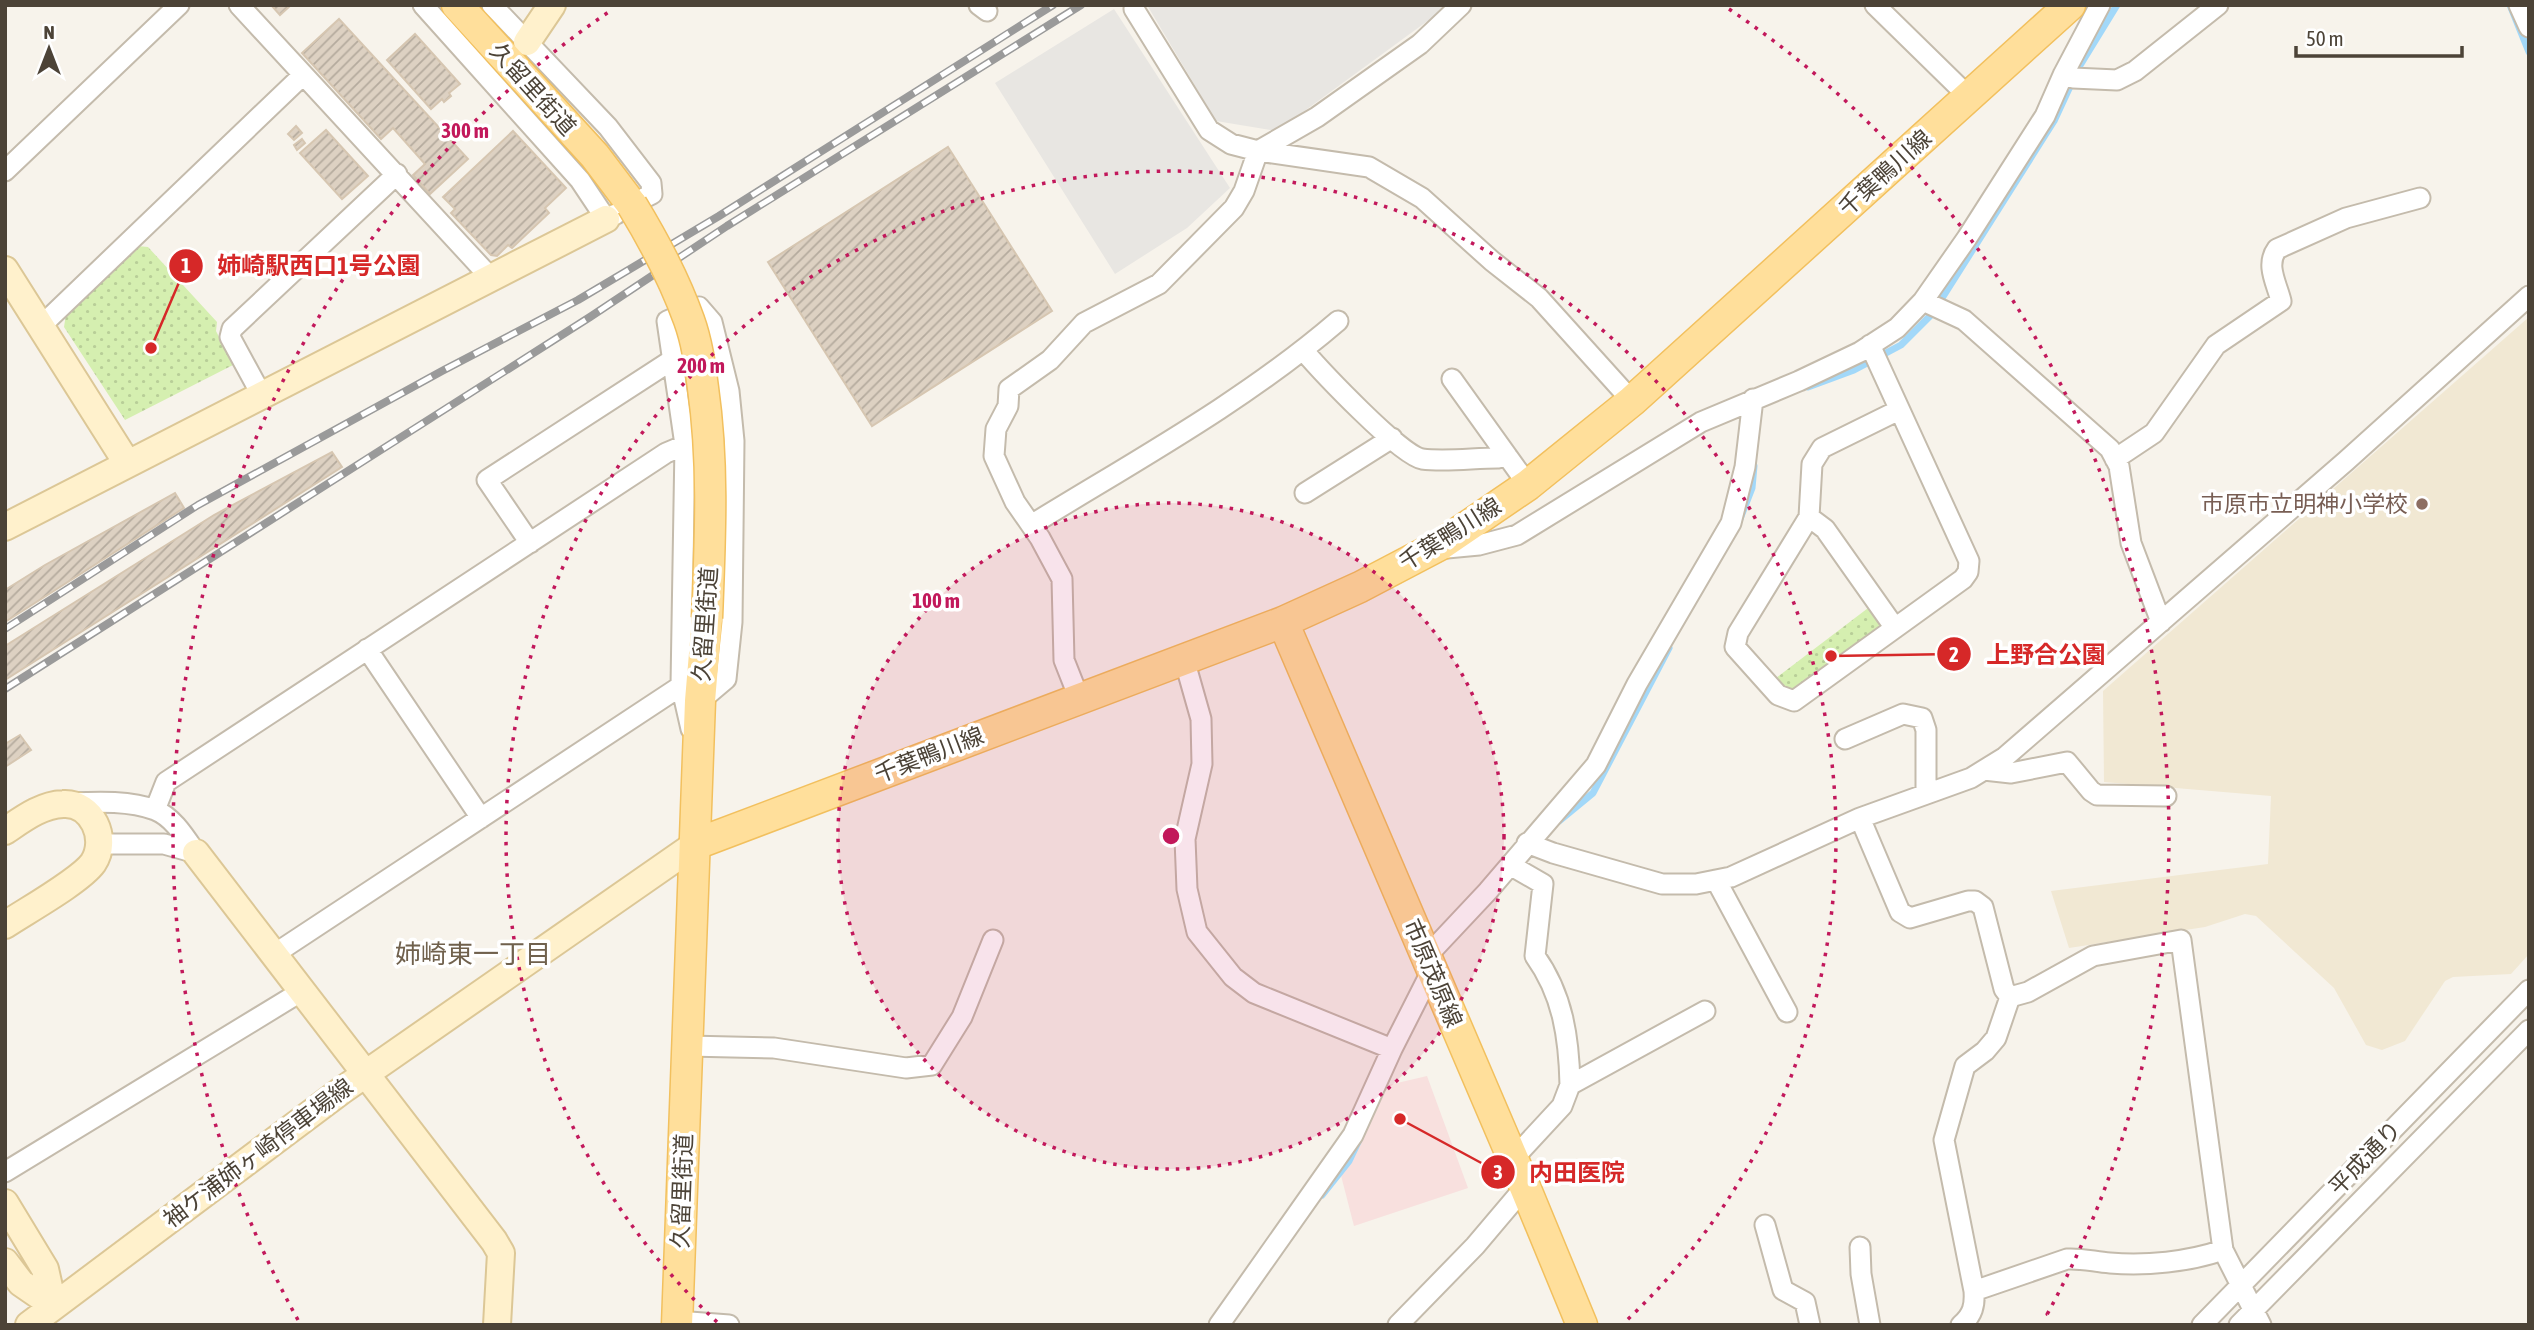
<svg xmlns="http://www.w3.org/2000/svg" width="2534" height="1330" font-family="'Asap Condensed','Noto Sans JP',sans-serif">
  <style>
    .education { fill: #f1e8d3 }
    .medical { fill: #f8e0de }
    .park { fill: url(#park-dots) }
    .parking { fill: #e8e6e2 }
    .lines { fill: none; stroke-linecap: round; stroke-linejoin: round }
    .stream { stroke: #a2d8f9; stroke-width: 7 }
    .building { fill: url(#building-hatch); stroke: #d6c6b1; stroke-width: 2 }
    .street-casing { stroke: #c4bbac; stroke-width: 23 }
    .secondary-casing { stroke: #dcc796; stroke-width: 30 }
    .primary-casing { stroke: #f2c05e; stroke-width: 33 }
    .street { stroke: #fff; stroke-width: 19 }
    .secondary { stroke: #fff1cc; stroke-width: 26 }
    .primary { stroke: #ffdf9b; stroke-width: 30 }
    .rail-casing { stroke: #9a9a9a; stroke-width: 8 }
    .rail { stroke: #fff; stroke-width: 5; stroke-dasharray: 16; stroke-linecap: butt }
    .primary-bridge-casing { stroke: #f2c05e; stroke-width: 33; stroke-linecap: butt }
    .primary-bridge { stroke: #ffdf9b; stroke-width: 30 }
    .ring { fill: none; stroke: #c2185b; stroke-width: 3.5; stroke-dasharray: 3.5 7 }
    .education-dot { fill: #8d6e63; stroke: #fff; stroke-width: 2.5 }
    .labels { text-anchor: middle; stroke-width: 7; stroke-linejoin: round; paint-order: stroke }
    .street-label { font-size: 23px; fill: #4c4337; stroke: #fff }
    .education-label { font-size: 23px; fill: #785e54; stroke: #fff; text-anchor: end }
    .quarter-label { font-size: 26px; fill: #70614d; stroke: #fff }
    .centre { fill: #c2185b; stroke: #fff; stroke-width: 3.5 }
    .ring-label { font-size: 21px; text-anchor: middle; font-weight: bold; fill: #c2185b; stroke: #fff; stroke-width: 7; stroke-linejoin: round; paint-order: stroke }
    .leader { fill: none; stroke: #d62828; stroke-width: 2.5 }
    .callout-dot { fill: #d62828; stroke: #fff; stroke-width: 2.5 }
    .mark-label { font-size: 21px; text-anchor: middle; font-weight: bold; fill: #fff }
    .callout-label { font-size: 24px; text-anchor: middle; font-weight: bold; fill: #d62828; stroke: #fff; stroke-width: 7; stroke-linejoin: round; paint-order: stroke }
  </style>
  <defs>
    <pattern id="park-dots" width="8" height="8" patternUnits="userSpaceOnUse" patternTransform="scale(1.75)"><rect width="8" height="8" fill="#d5efb0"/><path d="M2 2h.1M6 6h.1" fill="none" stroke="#b8ce98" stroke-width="1.8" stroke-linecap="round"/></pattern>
    <pattern id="building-hatch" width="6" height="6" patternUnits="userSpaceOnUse" patternTransform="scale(1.75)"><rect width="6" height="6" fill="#ddd1c2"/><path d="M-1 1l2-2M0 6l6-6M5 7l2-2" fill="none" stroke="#b5ab9e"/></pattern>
  </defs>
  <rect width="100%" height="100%" fill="#f7f3eb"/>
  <path class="education" d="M2529,317V954L2511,974L2453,977L2445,981L2405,1041L2382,1050L2366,1045L2334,988L2256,916L2245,914L2205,927L2069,948L2051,891L2268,864L2271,796L2104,782L2103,691Z"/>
  <path class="medical" d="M1427,1076L1468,1188L1354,1226L1335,1152L1380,1087Z"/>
  <path class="park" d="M137,246L148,247L217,322L216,331L233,365L125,420L64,327L66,314Z
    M1876,602L1895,628L1794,701L1768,684Z"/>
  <path class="parking" d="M1147,5H1445L1437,14L1277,131L1216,121Z
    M1114,9L1230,188L1187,228L1115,274L995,83Z"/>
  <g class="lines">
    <path class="stream" d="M2510,5L2529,52
      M1808,387L1854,370L1901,345L1932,314L2054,121L2079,67L2117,5
      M1738,524L1752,488L1754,466
      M1559,821L1593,793L1669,648
      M1322,1195L1349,1161L1358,1142"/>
  </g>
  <path class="building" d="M271,5H291L280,15Z
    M339,19L468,159L430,194L413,175L425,164L393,128L381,139L302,53Z
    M415,34L460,84L449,93L451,96L444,102L442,99L431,109L387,60Z
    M296,126L302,133L294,140L288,134Z
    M326,130L368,176L342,199L300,153Z
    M513,131L566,188L545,208L549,213L512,248L508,245L497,256L491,255L451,213L455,209L443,197Z
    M302,139L305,143L297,150L294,145Z
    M948,147L1052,311L872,426L768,262Z
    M332,452L342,467L5,680V646L214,515Z
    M175,493L184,508L5,622V590L45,565Z
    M20,735L31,750L5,767V744Z"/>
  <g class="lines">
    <defs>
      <path id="street" d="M239,5L490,277
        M423,5L580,180L606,219L616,214
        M492,5L608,127L651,183L652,194L644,198
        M979,5L987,11
        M1875,5L1969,97
        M2519,5L2529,27
        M1134,9L1209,130L1231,144L1258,151L1369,167L1422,198L1492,261L1539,298L1632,401
        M2063,75L2073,78L2117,80L2135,71L2218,5
        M5,171L179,5
        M1923,301L1964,320L2110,449L2119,466L2131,543L2161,622
        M41,326L303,75
        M1870,345L1969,561L1968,572L1963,579L1794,701L1778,695L1735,647L1738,633L1809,517L1812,464L1822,448L1899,410
        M1303,350C1321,371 1400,455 1422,459C1446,462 1474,458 1498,458L1507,456
        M1452,379L1528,485
        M261,394L230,337L232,329L397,174
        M2115,459L2154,433L2216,345L2281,301C2277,284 2265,265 2277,249L2346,218L2420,198
        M1305,493L1392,438
        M1809,517L1825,529L1895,628
        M1031,525C1135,461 1245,401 1338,321
        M530,543L487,480L672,360
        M1441,545L1447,548L1479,545L1517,535L1701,422L1799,381L1860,352L1897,328L1923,301L1967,238L2045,116L2063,75L2100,5
        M367,649L481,818
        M1184,659L1201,719L1202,764L1185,839L1187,889L1197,932L1233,977L1254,993L1392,1049
        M1079,698L1064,660L1062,579L1040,538L1015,502L994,456L996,429L1008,406L1009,389L1050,360L1084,323L1159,284L1234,208L1244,191L1258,151L1317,117L1420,44L1461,5
        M691,729L681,685L685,445L667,321L699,307L712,322L729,391L734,441L732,622L726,679L700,701
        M1845,739L1903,714L1922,718L1926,730V794
        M1984,770L2011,773L2067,762L2091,791L2097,795L2166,796
        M68,803C95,802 129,800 155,810C173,817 185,837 196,853
        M155,810L166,782L666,453L685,445
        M1860,818L1900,912L1910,918L1968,901H1975L1983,907L2004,989L2010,997L2028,992L2093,956L2181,940L2223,1250L2261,1325
        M1527,843L1553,853L1662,884H1696L1731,877L1860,818L1971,778L2005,757L2346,461L2529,296
        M99,844H164L196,853
        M1510,865L1543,884L1535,956C1563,995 1569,1038 1570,1085
        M1716,880L1787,1012
        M273,955L690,680
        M1426,957L1488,891L1596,765L1637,684L1731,523L1745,467L1753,399
        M688,1046L774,1048L906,1068L932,1065L962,1017L993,940
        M1513,1159L1562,1106L1570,1085L1705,1011
        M5,1172L302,991
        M1765,1225L1783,1290L1805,1302L1810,1325
        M1860,1247L1861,1274L1870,1325
        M1974,1291L2067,1259C2082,1258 2095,1262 2110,1263C2146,1266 2188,1262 2223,1250
        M677,1321L729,1325
        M1219,1325L1353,1135L1392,1049L1432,970
        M1398,1325L1475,1246L1525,1187
        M1961,1325C1973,1315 1975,1305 1974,1291L1944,1140L1965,1066L1985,1051L1996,1038L2010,997
        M2202,1325L2529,990
        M2239,1325L2529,1030"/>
      <path id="secondary" d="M527,42L552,5
        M5,270L127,463
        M5,527L606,219
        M5,831C23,819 41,805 63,804C92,802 109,839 93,863C80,881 26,911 5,925
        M196,853L494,1241L501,1253L497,1325
        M5,1203L45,1269L53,1305L21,1283L5,1262
        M29,1325L341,1091L696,844"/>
      <path id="primary" d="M457,5L595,156L632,205
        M1283,622L1525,1187L1582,1325
        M696,844L1283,622L1360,587L1440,545L1528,485L1632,401L2070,5
        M677,1325L700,701L707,618"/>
    </defs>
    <use href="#street" class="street-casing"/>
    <use href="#secondary" class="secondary-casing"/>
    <use href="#primary" class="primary-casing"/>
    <use href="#street" class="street"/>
    <use href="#secondary" class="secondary"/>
    <use href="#primary" class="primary"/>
    <defs>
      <path id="rail" d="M5,629L198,505L442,371L578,300L719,216L1053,5
        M5,689L590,317L727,226L1081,5"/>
    </defs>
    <use href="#rail" class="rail-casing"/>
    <use href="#rail" class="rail"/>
    <defs>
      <path id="primary-bridge" d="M632,205C654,241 675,281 689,320C697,342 700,365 703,388C714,465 710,541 707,618"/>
    </defs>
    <use href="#primary-bridge" class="primary-bridge-casing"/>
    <use href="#primary-bridge" class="primary-bridge"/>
  </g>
  <circle cx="1171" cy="836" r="333" fill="#c2185b" fill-opacity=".12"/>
  <g class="ring">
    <circle cx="1171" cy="836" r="333"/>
    <path d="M717 1322A665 665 0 1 1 1625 1322"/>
    <path d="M298 1320A998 998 0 0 1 613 9M1729 9A998 998 0 0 1 2044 1320"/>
  </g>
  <circle class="education-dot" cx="2422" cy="504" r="7"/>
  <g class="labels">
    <g class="street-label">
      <text transform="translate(533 89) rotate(48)" y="8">久留里街道</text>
      <text transform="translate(1885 173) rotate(-42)" y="8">千葉鴨川線</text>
      <text transform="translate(1450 534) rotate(-32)" y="8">千葉鴨川線</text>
      <text transform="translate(705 624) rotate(-86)" y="8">久留里街道</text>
      <text transform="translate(929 755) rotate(-21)" y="8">千葉鴨川線</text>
      <text transform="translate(1433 973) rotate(67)" y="8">市原茂原線</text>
      <text transform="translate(258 1153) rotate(-37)" y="8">袖ケ浦姉ヶ崎停車場線</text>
      <text transform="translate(2365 1158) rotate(-46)" y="8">平成通り</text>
      <text transform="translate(682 1191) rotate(-88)" y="8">久留里街道</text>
    </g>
    <g class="education-label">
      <text x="2408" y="512">市原市立明神小学校</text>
    </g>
    <g class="quarter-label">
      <text x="473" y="963">姉崎東一丁目</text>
    </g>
  </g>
  <circle cx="1171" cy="836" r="10" class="centre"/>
  <g class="ring-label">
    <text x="465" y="138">300 m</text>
    <text x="701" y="373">200 m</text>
    <text x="936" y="608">100 m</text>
  </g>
  <path class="leader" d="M151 348L186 266M1831 656L1954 654M1400 1119L1498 1172"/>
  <g class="callout-dot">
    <circle cx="151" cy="348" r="7"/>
    <circle cx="1831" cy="656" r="7"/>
    <circle cx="1400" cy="1119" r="7"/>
    <circle cx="186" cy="266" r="18"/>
    <circle cx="1954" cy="654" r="18"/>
    <circle cx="1498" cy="1172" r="18"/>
  </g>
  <g class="mark-label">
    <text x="186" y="273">1</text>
    <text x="1954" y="662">2</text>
    <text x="1498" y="1180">3</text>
  </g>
  <g class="callout-label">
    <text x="319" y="274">姉崎駅西口1号公園</text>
    <text x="2046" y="663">上野合公園</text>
    <text x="1577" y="1181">内田医院</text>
  </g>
  <rect width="2534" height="1330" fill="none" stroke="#4c4337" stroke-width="14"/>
  <g transform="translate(49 49)" stroke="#ffffff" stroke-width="5" paint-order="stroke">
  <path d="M0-5L12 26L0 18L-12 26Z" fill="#4c4337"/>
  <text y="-10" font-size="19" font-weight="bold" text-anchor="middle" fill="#4c4337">N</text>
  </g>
  <path d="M2296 46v10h166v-10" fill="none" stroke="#4c4337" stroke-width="3.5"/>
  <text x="2306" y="46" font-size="21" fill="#4c4337" stroke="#ffffff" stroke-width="5" paint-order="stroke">50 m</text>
</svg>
